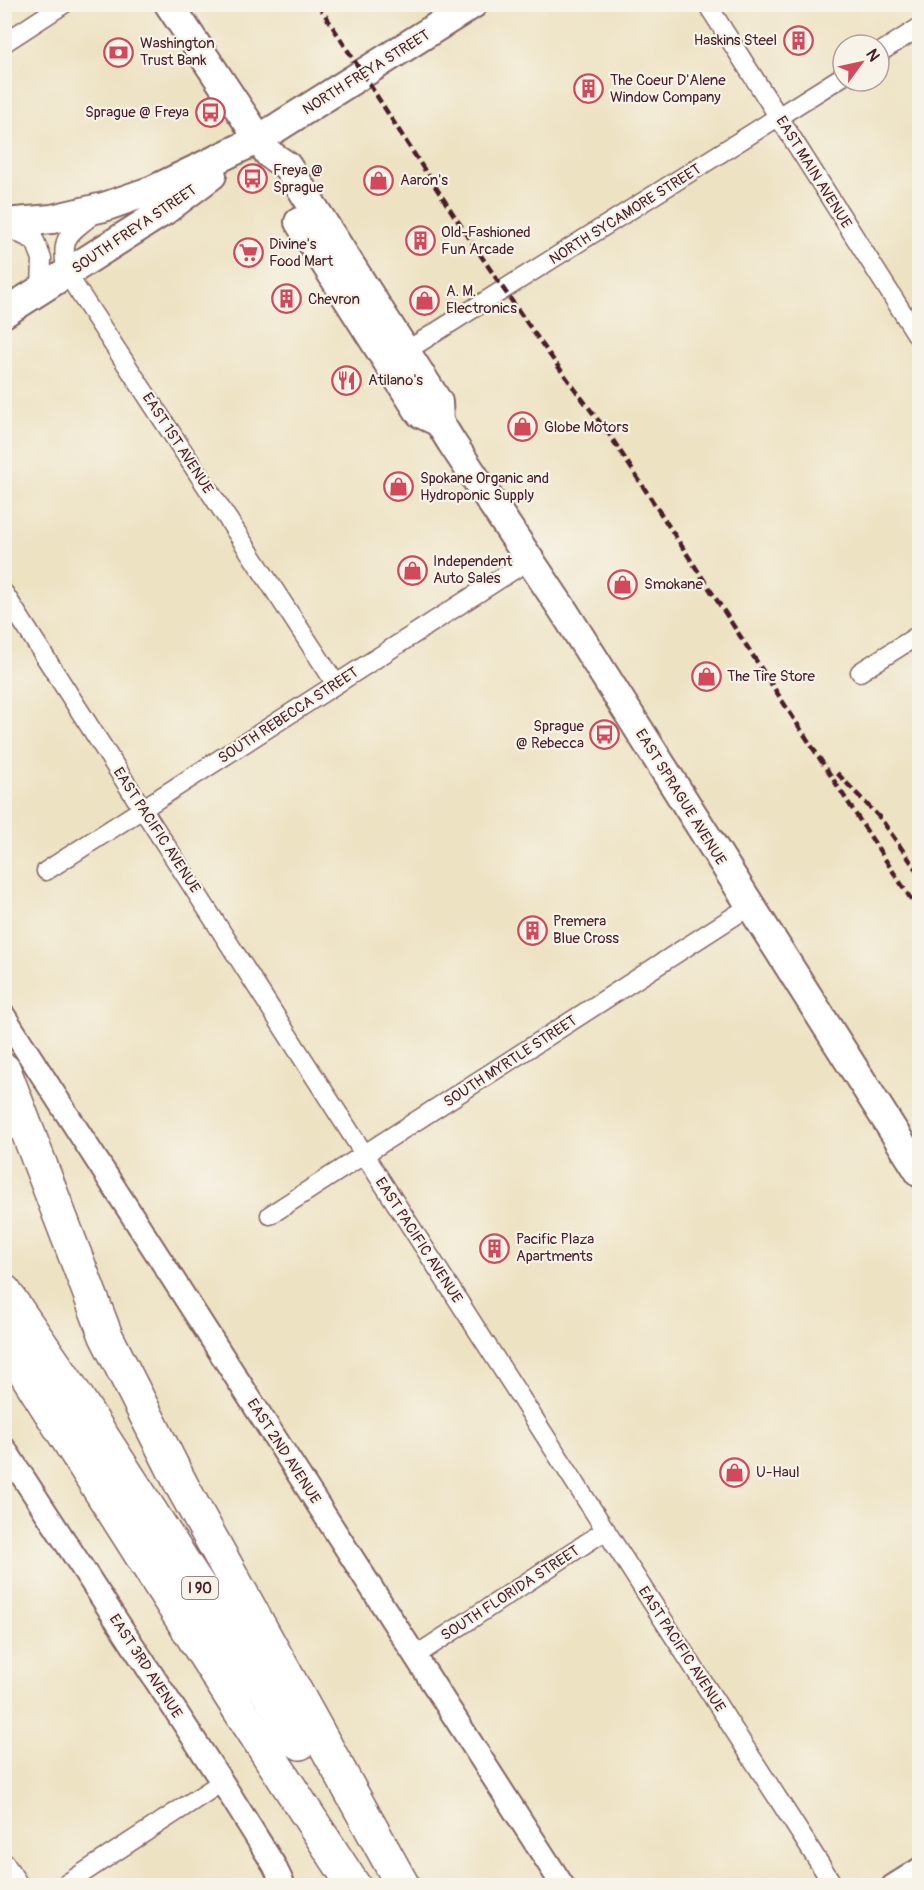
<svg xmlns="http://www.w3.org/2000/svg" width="924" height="1890" font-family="Pangolin,sans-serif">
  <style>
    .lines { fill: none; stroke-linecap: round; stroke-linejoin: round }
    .minor-casing { stroke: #836360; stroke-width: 21 }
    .tertiary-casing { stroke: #836360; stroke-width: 26 }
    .primary-casing { stroke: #836360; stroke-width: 32 }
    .motorway-casing { stroke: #836360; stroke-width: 36 }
    .minor { stroke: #fff; stroke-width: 18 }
    .tertiary { stroke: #fff; stroke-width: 22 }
    .primary { stroke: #fff; stroke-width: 28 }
    .motorway { stroke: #fff; stroke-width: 33 }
    .rail { stroke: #4a1f2b; stroke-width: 4.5; stroke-dasharray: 9 4.5; stroke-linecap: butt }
    .labels { text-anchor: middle; stroke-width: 4.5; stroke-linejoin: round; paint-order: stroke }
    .shield { fill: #f7f3e8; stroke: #7e5f64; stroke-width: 1.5 }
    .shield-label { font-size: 14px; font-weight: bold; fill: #4a1f2b }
    .poi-label { font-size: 15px; fill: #4a1f2b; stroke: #f7f3e8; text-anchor: start }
    .street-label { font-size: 15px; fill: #4a1f2b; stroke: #f7f3e8 }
  </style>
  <rect width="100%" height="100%" fill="#f7f3e8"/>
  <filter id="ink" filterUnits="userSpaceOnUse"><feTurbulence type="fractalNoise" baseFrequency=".0167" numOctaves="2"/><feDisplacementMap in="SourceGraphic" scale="12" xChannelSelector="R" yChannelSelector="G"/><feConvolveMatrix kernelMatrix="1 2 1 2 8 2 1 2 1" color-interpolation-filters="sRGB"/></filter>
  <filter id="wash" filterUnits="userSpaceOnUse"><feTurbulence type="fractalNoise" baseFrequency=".008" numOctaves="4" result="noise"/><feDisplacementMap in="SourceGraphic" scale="24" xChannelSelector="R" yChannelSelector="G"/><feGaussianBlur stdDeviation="1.35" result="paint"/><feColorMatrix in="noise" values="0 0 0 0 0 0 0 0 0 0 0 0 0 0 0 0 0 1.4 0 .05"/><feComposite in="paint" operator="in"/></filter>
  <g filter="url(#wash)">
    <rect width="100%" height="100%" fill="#ede2c2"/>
  </g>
  <g filter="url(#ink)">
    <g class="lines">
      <defs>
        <path id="minor" d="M707,4L920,340
          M4,43L64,4
          M879,53L920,27
          M95,213C67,235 60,236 67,274L336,684
          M4,226L35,241L42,259L41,290
          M406,351L843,76
          M4,593L834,1886
          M860,672L920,634
          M46,871L529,560
          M270,1215L750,906
          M415,1656L606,1530
          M4,1862L20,1886
          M63,1886L222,1782"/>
        <path id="tertiary" d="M4,1016L563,1886
          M4,1448L222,1782L274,1865L284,1886
          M893,1886L920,1869"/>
        <path id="primary" d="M169,4L269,154L287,166L438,402L439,422L452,443L565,613L920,1173
          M299,222L420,413L439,422
          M4,223L52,219L104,207L153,190L259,139L473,4
          M4,313L164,211L212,175"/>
        <path id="motorway" d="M4,1070L106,1336L182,1486L403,1886
          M4,1291L69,1385L300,1743
          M4,1339L242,1714L354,1886"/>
      </defs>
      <use href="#minor" class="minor-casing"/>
      <use href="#tertiary" class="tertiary-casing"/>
      <use href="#primary" class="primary-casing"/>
      <use href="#motorway" class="motorway-casing"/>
      <use href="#minor" class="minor"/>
      <use href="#tertiary" class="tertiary"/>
      <use href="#primary" class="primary"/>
      <use href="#motorway" class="motorway"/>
      <path class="rail" d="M318,4C412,150 503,298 609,434L920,913
        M837,773L881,819L920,875"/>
    </g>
  </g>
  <defs>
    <symbol id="building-ring" viewBox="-11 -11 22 22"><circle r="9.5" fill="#f7f3e8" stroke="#d1495b" stroke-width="1.5"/><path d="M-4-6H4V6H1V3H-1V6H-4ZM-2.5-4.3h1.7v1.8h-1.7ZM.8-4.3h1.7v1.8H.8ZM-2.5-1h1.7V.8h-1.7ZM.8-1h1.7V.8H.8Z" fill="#d1495b"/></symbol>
    <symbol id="bank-ring" viewBox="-11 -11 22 22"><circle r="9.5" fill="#f7f3e8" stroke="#d1495b" stroke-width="1.5"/><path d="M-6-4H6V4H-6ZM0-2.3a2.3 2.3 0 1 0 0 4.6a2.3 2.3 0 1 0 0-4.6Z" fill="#d1495b"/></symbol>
    <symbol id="bus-ring" viewBox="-11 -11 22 22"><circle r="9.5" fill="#f7f3e8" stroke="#d1495b" stroke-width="1.5"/><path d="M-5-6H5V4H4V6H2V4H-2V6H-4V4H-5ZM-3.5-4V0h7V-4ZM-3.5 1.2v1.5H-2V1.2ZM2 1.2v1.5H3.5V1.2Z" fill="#d1495b"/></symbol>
    <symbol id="shop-ring" viewBox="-11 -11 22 22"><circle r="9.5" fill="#f7f3e8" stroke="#d1495b" stroke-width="1.5"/><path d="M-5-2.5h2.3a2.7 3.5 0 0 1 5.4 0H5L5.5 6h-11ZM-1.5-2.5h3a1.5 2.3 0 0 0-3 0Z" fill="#d1495b"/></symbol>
    <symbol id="supermarket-ring" viewBox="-11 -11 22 22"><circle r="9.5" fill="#f7f3e8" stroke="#d1495b" stroke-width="1.5"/><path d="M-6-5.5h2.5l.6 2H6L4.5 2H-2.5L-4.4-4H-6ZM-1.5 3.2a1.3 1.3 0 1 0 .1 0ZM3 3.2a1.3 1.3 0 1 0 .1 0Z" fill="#d1495b"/></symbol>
    <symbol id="restaurant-ring" viewBox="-11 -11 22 22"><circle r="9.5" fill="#f7f3e8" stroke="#d1495b" stroke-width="1.5"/><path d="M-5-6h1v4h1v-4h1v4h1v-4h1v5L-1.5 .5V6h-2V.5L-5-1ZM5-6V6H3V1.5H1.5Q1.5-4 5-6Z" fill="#d1495b"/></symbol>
  </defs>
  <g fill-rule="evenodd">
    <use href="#building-ring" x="782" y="24" width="33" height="33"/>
    <use href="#bank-ring" x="102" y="36" width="33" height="33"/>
    <use href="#building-ring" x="572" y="72" width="33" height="33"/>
    <use href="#bus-ring" x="194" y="96" width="33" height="33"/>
    <use href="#bus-ring" x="236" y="162" width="33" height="33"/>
    <use href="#shop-ring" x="362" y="164" width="33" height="33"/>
    <use href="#building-ring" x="404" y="224" width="33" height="33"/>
    <use href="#supermarket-ring" x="232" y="236" width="33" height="33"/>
    <use href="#building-ring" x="270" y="282" width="33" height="33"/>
    <use href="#shop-ring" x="408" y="284" width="33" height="33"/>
    <use href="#restaurant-ring" x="330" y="364" width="33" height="33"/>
    <use href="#shop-ring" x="506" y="410" width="33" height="33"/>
    <use href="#shop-ring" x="382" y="470" width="33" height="33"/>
    <use href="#shop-ring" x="396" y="554" width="33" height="33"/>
    <use href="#shop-ring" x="606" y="568" width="33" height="33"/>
    <use href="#shop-ring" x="690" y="660" width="33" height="33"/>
    <use href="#bus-ring" x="588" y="718" width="33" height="33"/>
    <use href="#building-ring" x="516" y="914" width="33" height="33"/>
    <use href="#building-ring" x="478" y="1232" width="33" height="33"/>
    <use href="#shop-ring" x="718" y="1456" width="33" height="33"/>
  </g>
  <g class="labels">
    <rect class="shield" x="182" y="1577" width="36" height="22" rx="4.5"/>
    <g class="shield-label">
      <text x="200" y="1593">I 90</text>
    </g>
    <g class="poi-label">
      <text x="777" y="45" text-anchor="end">Haskins Steel</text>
      <text x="140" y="48">Washington<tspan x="140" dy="17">Trust Bank</tspan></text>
      <text x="610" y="85">The Coeur D'Alene<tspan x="610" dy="17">Window Company</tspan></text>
      <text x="189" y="117" text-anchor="end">Sprague @ Freya</text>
      <text x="273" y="175">Freya @<tspan x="273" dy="17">Sprague</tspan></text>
      <text x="400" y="185">Aaron's</text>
      <text x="441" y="237">Old-Fashioned<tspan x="441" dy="17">Fun Arcade</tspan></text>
      <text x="269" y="249">Divine's<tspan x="269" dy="17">Food Mart</tspan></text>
      <text x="446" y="296">A. M.<tspan x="446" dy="17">Electronics</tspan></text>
      <text x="308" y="304">Chevron</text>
      <text x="368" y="385">Atilano's</text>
      <text x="544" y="432">Globe Motors</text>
      <text x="420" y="483">Spokane Organic and<tspan x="420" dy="17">Hydroponic Supply</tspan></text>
      <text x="433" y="566">Independent<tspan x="433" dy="17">Auto Sales</tspan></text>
      <text x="644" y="589">Smokane</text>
      <text x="727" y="681">The Tire Store</text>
      <text x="584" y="731" text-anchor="end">Sprague<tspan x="584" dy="17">@ Rebecca</tspan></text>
      <text x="553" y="926">Premera<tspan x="553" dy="17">Blue Cross</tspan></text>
      <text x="516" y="1244">Pacific Plaza<tspan x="516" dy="17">Apartments</tspan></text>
      <text x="756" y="1477">U-Haul</text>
    </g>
    <g class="street-label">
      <text transform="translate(366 72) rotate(-32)" y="5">NORTH FREYA STREET</text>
      <text transform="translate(814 172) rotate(58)" y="5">EAST MAIN AVENUE</text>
      <text transform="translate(625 214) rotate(-32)" y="5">NORTH SYCAMORE STREET</text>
      <text transform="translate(134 229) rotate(-34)" y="5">SOUTH FREYA STREET</text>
      <text transform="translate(178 443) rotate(57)" y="5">EAST 1ST AVENUE</text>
      <text transform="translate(288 715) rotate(-33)" y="5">SOUTH REBECCA STREET</text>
      <text transform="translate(681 797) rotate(58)" y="5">EAST SPRAGUE AVENUE</text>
      <text transform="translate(157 830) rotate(57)" y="5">EAST PACIFIC AVENUE</text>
      <text transform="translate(510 1061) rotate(-33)" y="5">SOUTH MYRTLE STREET</text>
      <text transform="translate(419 1240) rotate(57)" y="5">EAST PACIFIC AVENUE</text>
      <text transform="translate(284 1451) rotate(57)" y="5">EAST 2ND AVENUE</text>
      <text transform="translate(510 1593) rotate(-33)" y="5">SOUTH FLORIDA STREET</text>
      <text transform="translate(682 1649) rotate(57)" y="5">EAST PACIFIC AVENUE</text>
      <text transform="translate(146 1666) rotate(57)" y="5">EAST 3RD AVENUE</text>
    </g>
  </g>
  <rect width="924" height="1890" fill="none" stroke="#f7f3e8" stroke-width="24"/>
  <g transform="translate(861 63) rotate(57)"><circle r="28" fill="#f7f3e8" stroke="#b29e9c" stroke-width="1.5"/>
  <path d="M0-4.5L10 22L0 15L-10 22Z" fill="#d1495b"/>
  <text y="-9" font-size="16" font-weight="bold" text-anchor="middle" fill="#4a1f2b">N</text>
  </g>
</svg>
